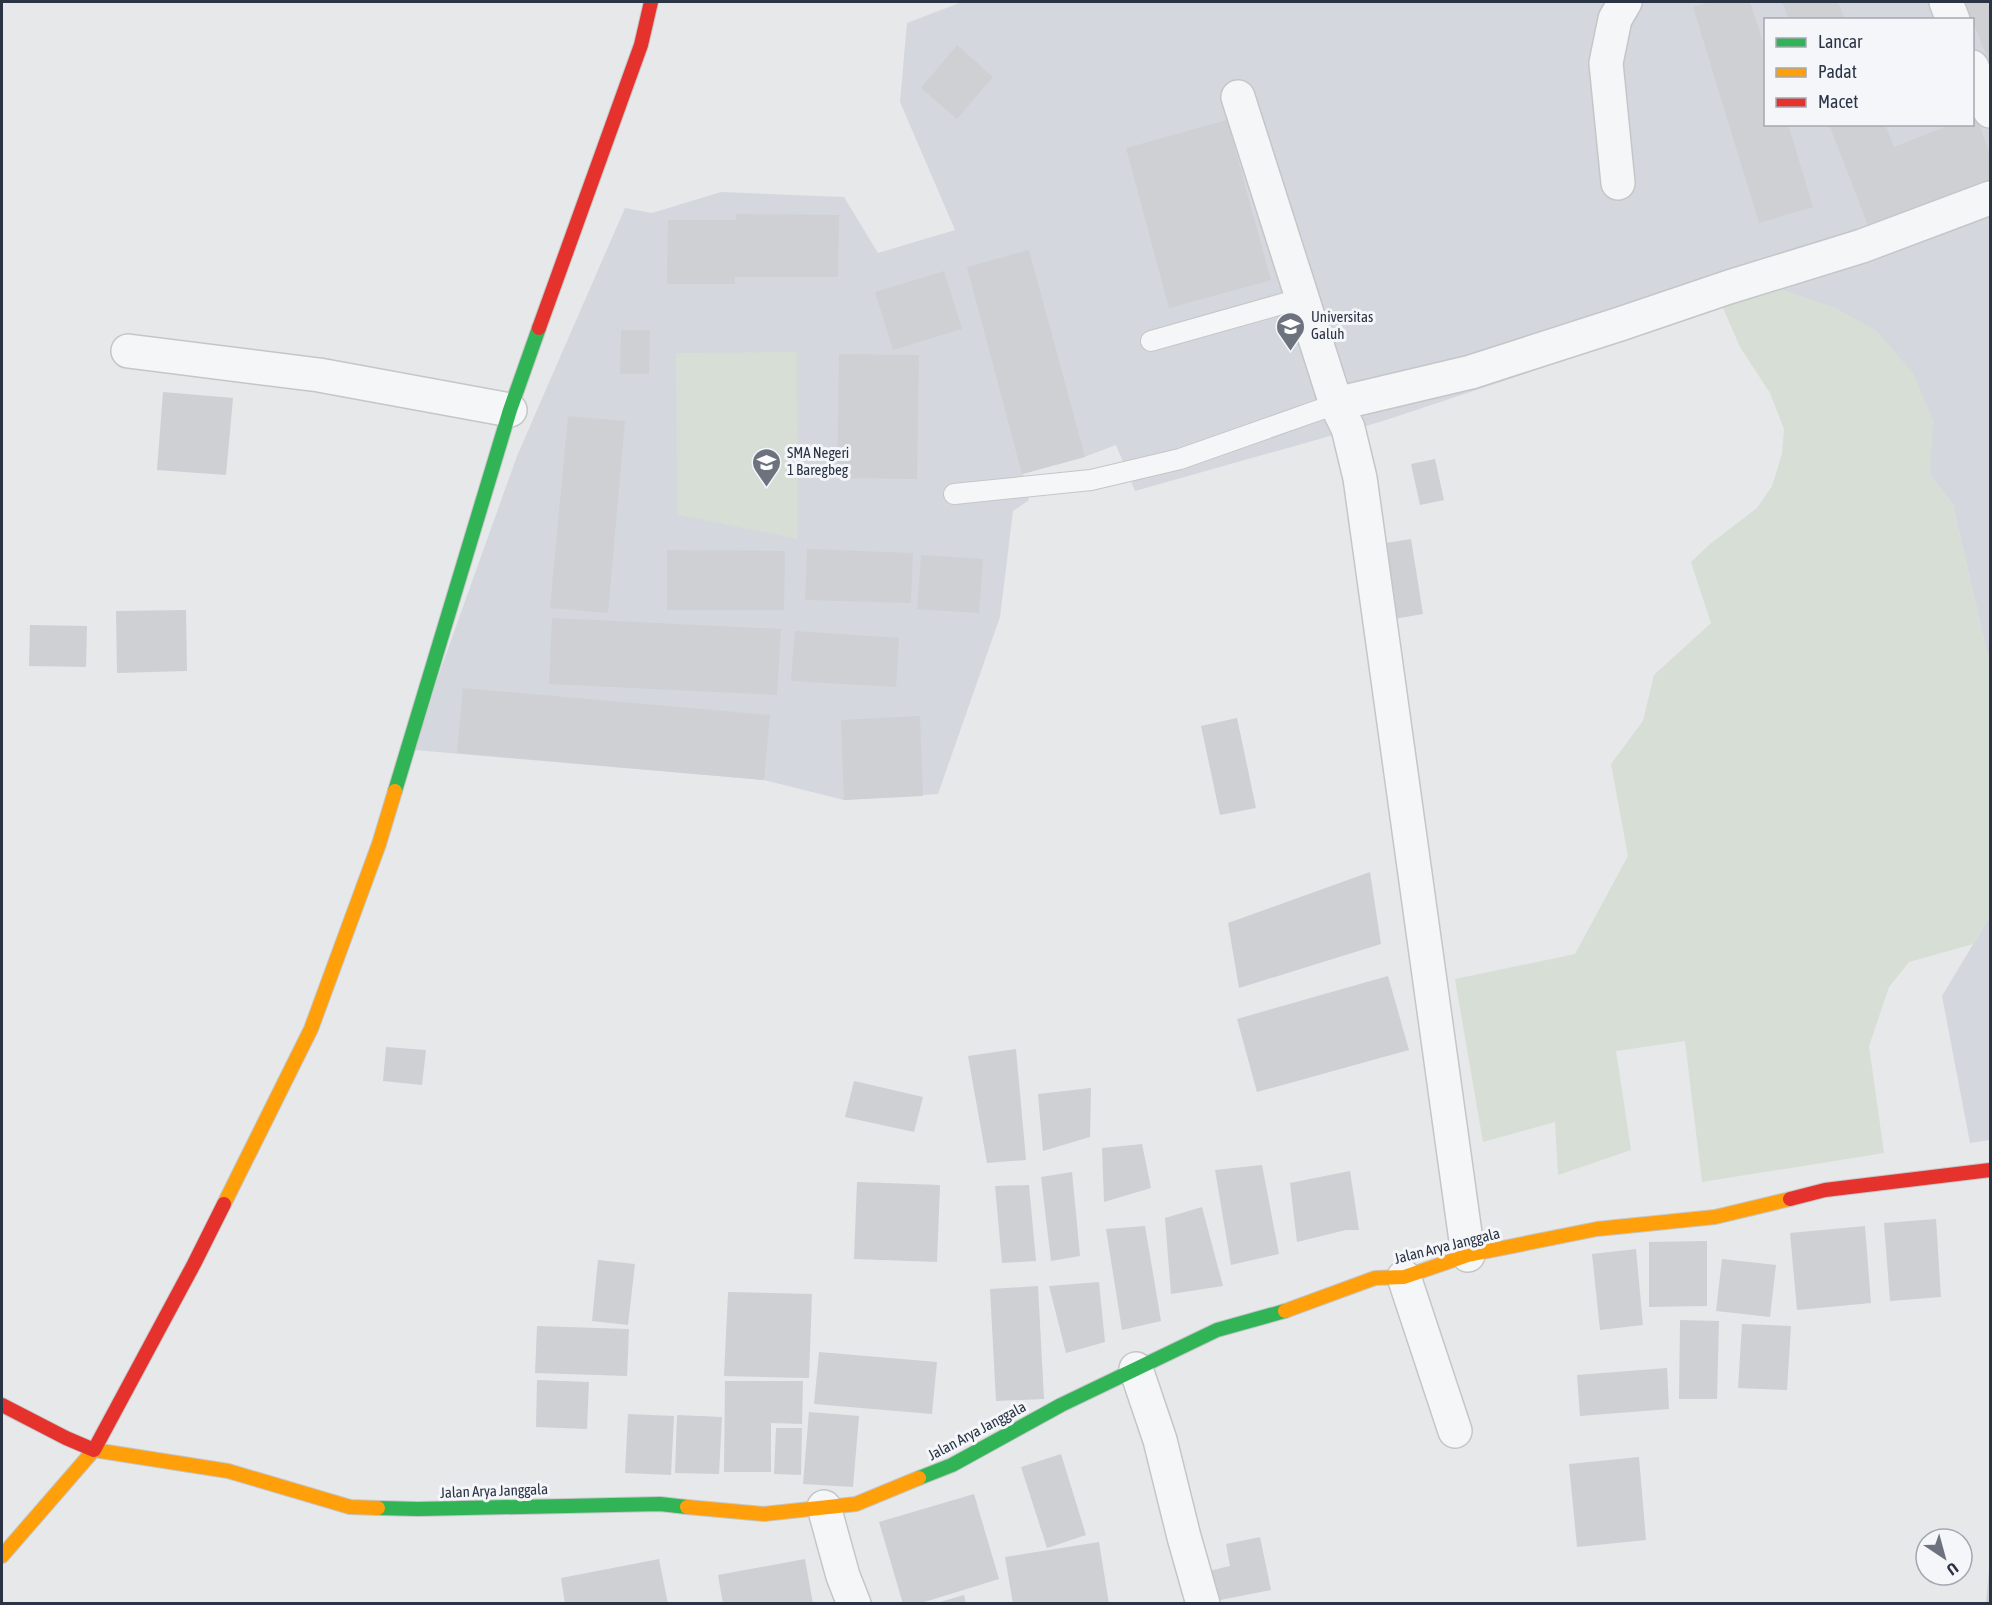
<svg xmlns="http://www.w3.org/2000/svg" width="1992" height="1605" font-family="'Asap Condensed',sans-serif">
  <style>
    .built { fill: #d4d7dd; fill-rule: evenodd }
    .green { fill: #d6ded6 }
    .building { fill: #ced0d3 }
    .lines { fill: none; stroke-linecap: round; stroke-linejoin: round }
    .lane-casing { stroke: #c4c6c8; stroke-width: 22 }
    .street-casing { stroke: #c4c6c8; stroke-width: 36 }
    .fast-casing { stroke: #c4c6c8; stroke-width: 16 }
    .slow-casing { stroke: #c4c6c8; stroke-width: 16 }
    .jam-casing { stroke: #c4c6c8; stroke-width: 16 }
    .lane { stroke: #f5f6f7; stroke-width: 20 }
    .street { stroke: #f5f6f7; stroke-width: 33 }
    .fast { stroke: #30b455; stroke-width: 14 }
    .slow { stroke: #ff9f0a; stroke-width: 14 }
    .jam { stroke: #e5322d; stroke-width: 14 }
    .labels { text-anchor: middle; stroke-width: 6; stroke-linejoin: round; paint-order: stroke }
    .poi-label { font-size: 15px; fill: #2b3445; stroke: #f4f6f9; text-anchor: start }
    .street-label { font-size: 15px; fill: #2b3445; stroke: #f4f6f9 }
  </style>
  <rect width="100%" height="100%" fill="#e6e8ea"/>
  <path class="built" d="M962,2H1990V666L1953,505L1929,473L1933,420L1751,292L1723,308L1383,421L1135,491L1116,445L1084,457L1023,474L1029,500L1013,511L1000,617L938,794L844,800L764,780L415,750L440,671L517,456L625,208L652,213L721,192L844,197L878,253L955,230L900,102L907,23ZM1766,20H1972V124H1766Z
    M1990,916V1140L1970,1143L1942,996Z"/>
  <path class="green" d="M1781,289L1836,308L1877,331L1913,373L1933,420L1930,473L1953,505L1990,666V916L1973,944L1909,962L1889,987L1869,1046L1884,1153L1702,1182L1685,1041L1616,1051L1631,1150L1558,1175L1555,1122L1483,1142L1455,979L1575,954L1628,856L1611,764L1643,721L1654,675L1711,623L1691,562L1710,544L1757,508L1772,486L1782,454L1784,429L1770,393L1740,347L1723,308L1751,292Z
    M797,352L798,539L677,515L676,353Z"/>
  <path class="building" d="M1711,2H1750L1766,51V124H1788L1813,207L1759,223L1693,7Z
    M1782,2H1838L1845,20H1789Z
    M1965,2H1990V64L1972,20Z
    M957,45L993,77L957,119L921,88Z
    M1976,115L1990,155V190L1872,236L1829,124H1885L1894,147L1952,124H1972V117Z
    M1227,120L1271,280L1169,308L1126,148Z
    M736,214L839,215L838,277H735V284H667L668,220H736Z
    M1029,250L1085,457L1022,474L967,267Z
    M944,271L962,329L893,350L875,292Z
    M621,330H650L649,374H620Z
    M839,354L919,355L917,479L837,478Z
    M163,392L233,398L226,475L157,470Z
    M568,416L625,421L608,613L550,608Z
    M1435,459L1444,500L1420,505L1411,464Z
    M1411,539L1423,614L1394,619L1380,544Z
    M807,549L913,553L911,603L805,600Z
    M667,550L785,551L784,610H667Z
    M921,555L983,559L979,613L917,609Z
    M186,610L187,671L117,673L116,611Z
    M552,618L781,629L777,695L549,684Z
    M30,625L87,626L86,667L29,666Z
    M795,631L899,638L896,687L791,681Z
    M463,688L770,715L764,780L457,753Z
    M920,716L923,796L844,800L841,720Z
    M1237,718L1256,808L1220,815L1201,726Z
    M1370,872L1381,944L1239,988L1228,923Z
    M1388,976L1409,1050L1257,1092L1237,1019Z
    M386,1047L426,1050L422,1085L383,1081Z
    M1016,1049L1026,1160L987,1163L968,1056Z
    M854,1081L923,1097L914,1132L845,1117Z
    M1091,1088L1090,1137L1043,1151L1038,1094Z
    M1142,1144L1151,1188L1104,1202L1102,1148Z
    M1262,1165L1279,1254L1231,1265L1215,1170Z
    M1350,1171L1359,1230H1346L1297,1242L1290,1183Z
    M1072,1172L1080,1256L1051,1261L1041,1177Z
    M857,1182L940,1185L937,1262L854,1259Z
    M1029,1185L1036,1261L1002,1263L995,1186Z
    M1202,1207L1223,1286L1171,1294L1165,1218Z
    M1936,1219L1941,1297L1890,1301L1884,1223Z
    M1145,1226L1161,1321L1122,1330L1106,1229Z
    M1865,1226L1871,1303L1797,1310L1790,1233Z
    M1707,1241V1306L1649,1307V1242Z
    M1636,1249L1643,1325L1600,1330L1592,1254Z
    M1722,1259L1776,1265L1770,1317L1716,1311Z
    M598,1260L635,1264L628,1325L592,1321Z
    M1099,1282L1105,1342L1066,1353L1049,1286Z
    M1038,1286L1044,1399L996,1401L990,1289Z
    M728,1292L812,1294L809,1378L724,1376Z
    M1680,1320L1719,1321L1717,1399H1679Z
    M1742,1324L1791,1326L1787,1390L1738,1388Z
    M537,1326L629,1329L627,1376L535,1373Z
    M819,1352L937,1362L932,1414L814,1404Z
    M1667,1368L1669,1409L1580,1416L1577,1375Z
    M537,1380L589,1382L587,1429L536,1427Z
    M725,1381H803L802,1424L771,1423V1472H724Z
    M809,1412L859,1416L853,1487L803,1484Z
    M628,1414L674,1416L671,1475L625,1473Z
    M677,1415L722,1417L719,1474L675,1473Z
    M776,1428H802L801,1475L774,1474Z
    M1061,1454L1086,1535L1047,1548L1021,1467Z
    M1639,1457L1646,1540L1577,1547L1569,1464Z
    M974,1494L999,1579L918,1604H903L879,1522Z
    M1260,1537L1271,1590L1210,1602L1205,1572L1230,1566L1226,1544Z
    M1099,1542L1109,1604H1013L1005,1557Z
    M659,1559L668,1604H565L561,1578Z
    M805,1559L813,1604H723L718,1575Z
    M1989,1569H1990V1604H1986Z
    M964,1595L966,1604H937V1603Z"/>
  <g class="lines">
    <defs>
      <path id="lane" d="M1151,341L1303,298
        M954,494L1091,480L1180,459L1336,404"/>
      <path id="street" d="M1946,2L1953,20
        M1972,67L1990,111
        M1238,97L1336,404L1348,428L1360,478L1468,1255
        M1618,183L1606,63L1615,19L1625,2
        M128,351L319,375L510,410
        M1336,404L1471,372L1620,324L1729,287L1862,246L1990,198
        M1404,1277L1455,1431
        M1136,1369L1160,1440L1184,1537L1203,1604
        M824,1507L843,1576L854,1604"/>
      <path id="fast" d="M395,791L510,410L539,328
        M919,1478L952,1465L1061,1405L1217,1330L1285,1311
        M378,1508L418,1509L660,1504L687,1507"/>
      <path id="slow" d="M224,1204L311,1029L379,844L395,791
        M1285,1311L1375,1278L1404,1277L1468,1255L1597,1229L1715,1217L1790,1199
        M687,1507L764,1514L856,1504L919,1478
        M2,1556L94,1450L228,1471L350,1507L378,1508"/>
      <path id="jam" d="M539,328L641,45L651,2
        M1790,1199L1825,1190L1990,1170
        M2,1405L66,1438L94,1450L194,1264L224,1204"/>
    </defs>
    <use href="#lane" class="lane-casing"/>
    <use href="#street" class="street-casing"/>
    <use href="#fast" class="fast-casing"/>
    <use href="#slow" class="slow-casing"/>
    <use href="#jam" class="jam-casing"/>
    <use href="#lane" class="lane"/>
    <use href="#street" class="street"/>
    <use href="#fast" class="fast"/>
    <use href="#slow" class="slow"/>
    <use href="#jam" class="jam"/>
  </g>
  <defs>
    <symbol id="university-pin" viewBox="-11 -11 22 30"><path d="M0 17L-7.5 6A9.5 9.5 0 1 1 7.5 6Z" fill="#6c737f" stroke="#f4f6f9"/><path d="M0-5L7-2L0 1L-7-2ZM-4 1L0 2.5L4 1V4Q0 6-4 4Z" fill="#fff"/></symbol>
    <symbol id="school-pin" viewBox="-11 -11 22 30"><path d="M0 17L-7.5 6A9.5 9.5 0 1 1 7.5 6Z" fill="#6c737f" stroke="#f4f6f9"/><path d="M0-5L7-2L0 1L-7-2ZM-4 1L0 2.5L4 1V4Q0 6-4 4Z" fill="#fff"/></symbol>
  </defs>
  <g fill-rule="evenodd">
    <use href="#university-pin" x="1274" y="310" width="33" height="45"/>
    <use href="#school-pin" x="750" y="446" width="33" height="45"/>
  </g>
  <g class="labels">
    <g class="poi-label">
      <text x="1311" y="322">Universitas<tspan x="1311" dy="17">Galuh</tspan></text>
      <text x="787" y="458">SMA Negeri<tspan x="787" dy="17">1 Baregbeg</tspan></text>
    </g>
    <g class="street-label">
      <text transform="translate(1447 1246) rotate(-14)" y="5">Jalan Arya Janggala</text>
      <text transform="translate(977 1431) rotate(-28)" y="5">Jalan Arya Janggala</text>
      <text transform="translate(494 1491) rotate(-2)" y="5">Jalan Arya Janggala</text>
    </g>
  </g>
  <rect width="1992" height="1605" fill="none" stroke="#2b3445" stroke-width="6"/>
  <rect x="1764" y="18" width="210" height="108" fill="#f4f6f9" stroke="#a4a8b1" stroke-width="1.5"/>
  <rect x="1776" y="38" width="30" height="9" fill="#30b455" stroke="#a4a8b1" stroke-width="1.5"/>
  <text x="1818" y="48" font-size="18" fill="#2b3445">Lancar</text>
  <rect x="1776" y="68" width="30" height="9" fill="#ff9f0a" stroke="#a4a8b1" stroke-width="1.5"/>
  <text x="1818" y="78" font-size="18" fill="#2b3445">Padat</text>
  <rect x="1776" y="98" width="30" height="9" fill="#e5322d" stroke="#a4a8b1" stroke-width="1.5"/>
  <text x="1818" y="108" font-size="18" fill="#2b3445">Macet</text>
  <g transform="translate(1944 1557) rotate(144)"><circle r="28" fill="#f4f6f9" stroke="#a4a8b1" stroke-width="1.5"/>
  <path d="M0-4.5L10 22L0 15L-10 22Z" fill="#6c737f"/>
  <text y="-9" font-size="16" font-weight="bold" text-anchor="middle" fill="#2b3445">U</text>
  </g>
</svg>
